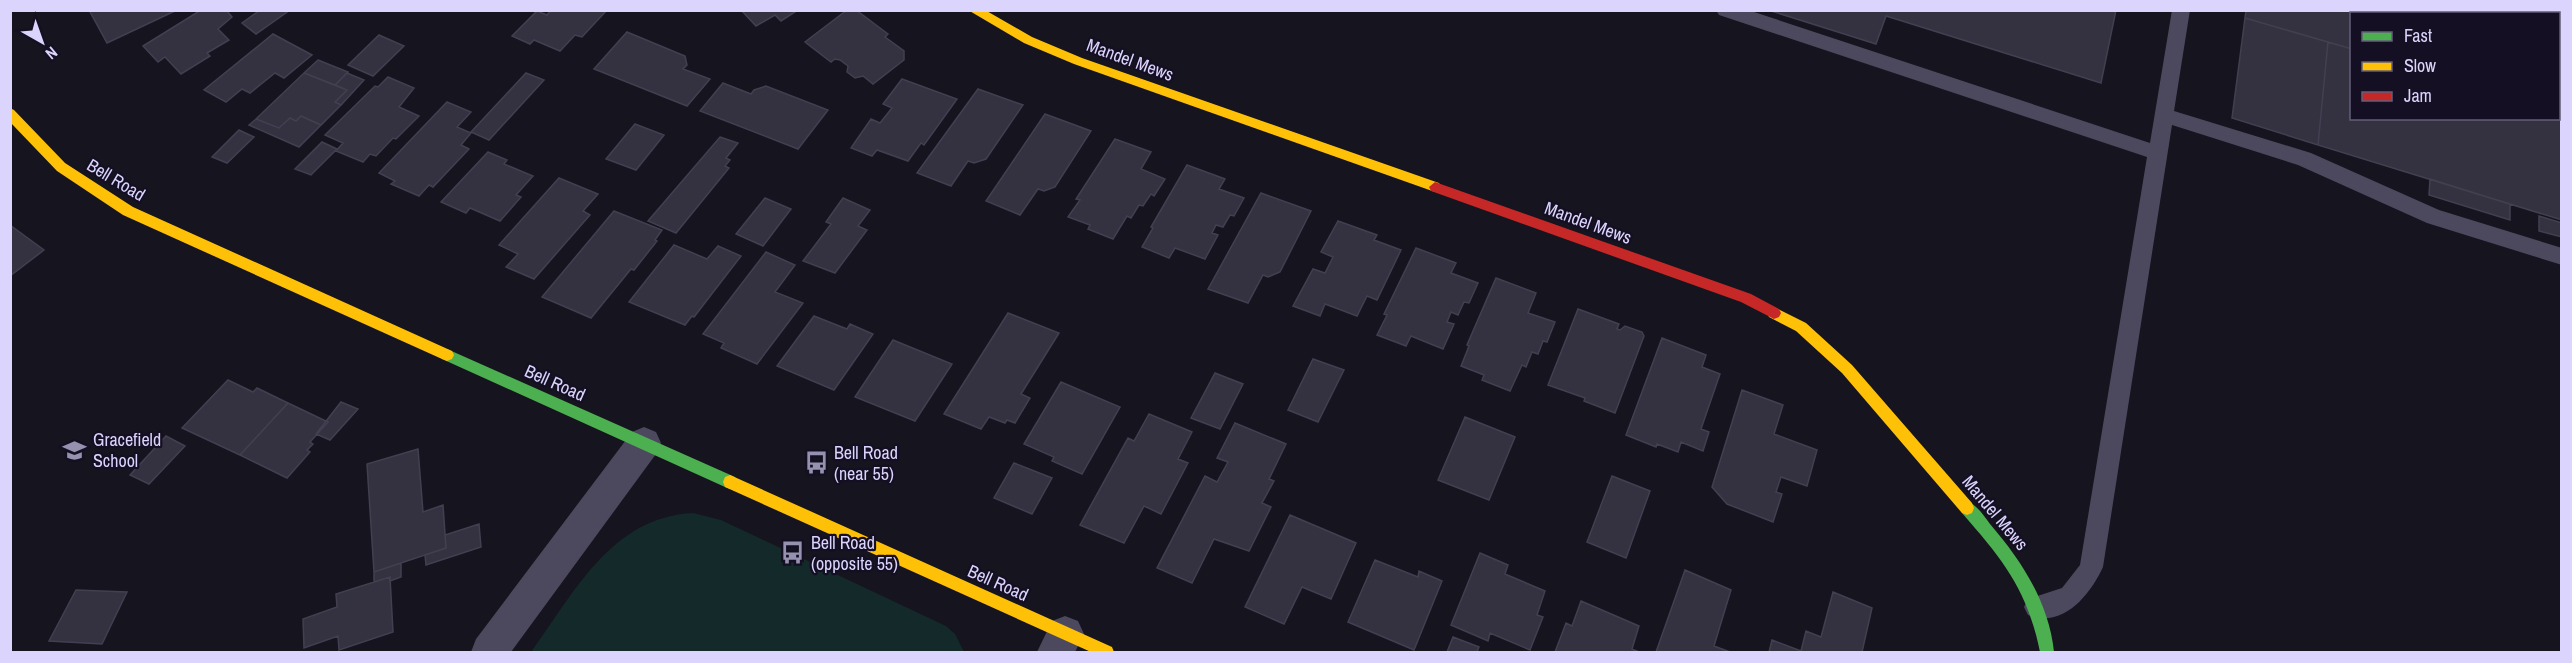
<svg xmlns="http://www.w3.org/2000/svg" width="2572" height="663" font-family="'Archivo Narrow',sans-serif">
  <style>
    .green { fill: #13292a }
    .building { fill: #343241; stroke: #433f51; stroke-width: 1.5 }
    .lines { fill: none; stroke-linecap: round; stroke-linejoin: round }
    .lane { fill: #4c495f; fill-rule: evenodd }
    .street { fill: #4c495f; fill-rule: evenodd }
    .fast { fill: #4caf50; fill-rule: evenodd }
    .slow { fill: #ffc107; fill-rule: evenodd }
    .jam { fill: #c62828; fill-rule: evenodd }
    .labels { text-anchor: middle; stroke-width: 4.5; stroke-linejoin: round; paint-order: stroke }
    .street-label { font-size: 18px; fill: #dbd4fc; stroke: #140f23 }
    .poi-label { font-size: 18px; fill: #dbd4fc; stroke: #140f23; text-anchor: start }
  </style>
  <rect width="100%" height="100%" fill="#16141e"/>
  <path class="green" d="M693,513L721,520L946,626L955,634L964,652H531C574,593 611,517 693,513Z"/>
  <path class="building" d="M89,10H177L107,43Z
    M201,10H226L232,17L218,29L229,40L207,53L210,56L181,74L165,57L158,62L143,46Z
    M260,10H290L256,34L242,23Z
    M551,10H607L582,37L575,35L560,51L534,40L530,44L512,36L537,11L547,15Z
    M741,10H798L781,21L775,15L756,26Z
    M847,10H856L888,34L885,37L904,51V60L873,84L863,76L855,78L847,72L848,66L840,60L835,59L831,62L805,42Z
    M1768,10H2116L2101,83L1886,16L1876,44Z
    M2246,10H2562V110L2558,109V14H2352V49L2245,18Z
    M2245,18L2328,42L2318,145L2232,118Z
    M627,32L685,56L687,65L683,69L710,79L687,106L594,69Z
    M273,34L312,55L284,78L275,73L250,93L242,89L226,102L204,90Z
    M379,35L404,46L373,76L348,65Z
    M2328,42L2352,49V118H2558V109L2562,110V220L2318,145Z
    M318,60L348,72L335,85L304,73Z
    M304,73L347,90L335,102L341,105L321,125L301,116L296,121L290,118L279,128L256,119Z
    M347,73L364,80L341,105L335,102L347,90L335,85Z
    M526,73L544,80L489,140L471,132Z
    M388,77L414,88L399,107L419,116L396,139L393,138L376,156L370,154L363,162L336,151L343,143L325,135L375,86L378,87Z
    M902,79L957,99L924,145L921,143L908,161L877,150L872,156L851,148L871,119L880,123L892,108L883,104Z
    M723,83L751,94L754,90L766,86L828,110L798,149L700,111Z
    M978,89L1023,105L986,159L974,163L968,161L951,186L917,173Z
    M447,102L471,112L457,127L471,133L461,145L469,149L433,187L429,185L419,196L391,184L395,181L379,173Z
    M1045,114L1091,131L1055,187L1044,191L1038,189L1020,215L986,201Z
    M301,116L321,125L299,147L249,125L256,119L279,128L290,118L296,121Z
    M635,124L664,135L636,170L606,159Z
    M239,130L254,137L227,163L212,157Z
    M720,137L738,143L726,158L730,160L725,166L729,168L676,233L648,221Z
    M1115,139L1151,152L1141,169L1165,179L1154,196L1151,194L1143,206L1139,205L1131,218L1127,216L1113,239L1088,229L1090,225L1068,217L1080,200L1076,199Z
    M322,142L337,149L311,175L295,169Z
    M488,152L507,160L504,164L533,176L516,195L521,197L500,221L470,208L466,213L441,202Z
    M1187,165L1225,179L1219,189L1244,198L1234,216L1230,215L1223,227L1216,225L1212,233L1218,235L1205,259L1175,248L1169,258L1142,247L1153,228L1151,227Z
    M559,178L598,194L583,211L590,215L534,279L506,267L518,254L499,245Z
    M2430,179L2510,204V220L2429,195Z
    M1261,193L1311,211L1280,272L1268,277L1263,275L1248,303L1208,289Z
    M765,198L791,209L763,246L736,234Z
    M843,198L870,210L858,226L867,230L835,273L803,261L831,224L826,222Z
    M614,211L662,230L655,240L657,241L634,270L631,269L591,318L542,297Z
    M2539,216L2562,223V237L2539,231Z
    M1338,221L1377,235L1374,240L1401,250L1377,300L1367,296L1357,316L1325,304L1320,316L1293,306L1313,269L1325,273L1333,257L1321,252Z
    M10,225L44,250L10,276Z
    M674,245L707,259L718,246L741,256L694,317L692,316L685,325L629,302Z
    M1416,248L1456,263L1451,273L1478,283L1469,303L1464,302L1458,315L1451,312L1447,322L1454,324L1443,349L1411,336L1406,346L1377,335L1387,315L1384,314Z
    M766,252L795,265L775,292L803,303L757,364L721,348L724,343L703,334Z
    M1496,278L1536,293L1528,313L1555,322L1547,342L1543,341L1538,354L1532,352L1526,367L1522,365L1510,391L1482,380L1484,375L1461,366L1469,346L1467,345Z
    M1578,309L1619,324L1617,329L1620,330L1625,326L1642,332L1644,336L1615,413L1584,401L1585,398L1548,385Z
    M1008,313L1059,333L1021,394L1030,398L1015,423L1007,420L1005,423L989,417L981,429L944,414Z
    M814,316L847,329L850,324L873,334L834,390L777,366Z
    M1662,338L1706,355L1702,367L1720,374L1701,429L1709,432L1703,451L1681,442L1678,452L1657,444L1656,447L1626,435Z
    M893,340L952,364L915,421L855,397Z
    M1313,359L1344,370L1318,422L1288,410Z
    M1215,373L1243,384L1220,429L1191,418Z
    M228,380L253,392L257,388L288,403L240,455L182,428Z
    M1061,382L1120,407L1082,474L1052,461L1054,457L1024,444Z
    M1742,390L1783,405L1774,434L1817,450L1807,486L1781,477L1776,492L1782,494L1773,522L1727,504L1712,487Z
    M341,402L358,409L330,440L316,434Z
    M288,403L328,422L310,442L313,444L307,450L310,452L287,478L240,455Z
    M1149,414L1192,432L1178,459L1188,463L1161,514L1144,506L1124,543L1080,525L1128,438L1134,441Z
    M1465,417L1515,437L1489,500L1438,480Z
    M1235,423L1286,444L1269,479L1274,481L1262,503L1271,507L1249,551L1214,539L1192,583L1157,568L1205,476L1217,482L1228,462L1217,458Z
    M166,436L185,446L149,484L130,475Z
    M418,449L423,512L443,505L446,548L374,572L367,464Z
    M1014,463L1052,478L1032,514L994,498Z
    M1612,476L1650,491L1626,558L1587,542Z
    M1290,515L1356,543L1331,599L1302,587L1284,624L1245,607Z
    M479,524L481,547L426,565L425,555L446,548L445,535Z
    M1480,553L1508,565L1505,574L1545,591L1537,615L1543,617L1530,650L1490,633L1488,641L1451,625Z
    M1375,560L1418,577L1419,571L1442,581L1414,650L1348,622Z
    M401,563V577L390,581V577L374,582V572Z
    M1685,570L1731,590L1714,646L1730,652H1656Z
    M390,577L393,632L339,650L338,636L304,648L303,619L337,607L336,594Z
    M76,590L127,592L102,644L49,641Z
    M1833,592L1872,608L1862,652H1769L1772,640L1801,651L1806,631L1821,637Z
    M1581,601L1639,626L1632,649L1639,652H1555L1566,623L1572,626Z
    M1453,637L1479,647L1477,652H1447Z"/>
  <g class="lines">
    <path class="lane" d="M1716,10H1748L2150,143L2172,10H2190L2174,111L2311,153L2439,210L2562,248V265L2427,223L2298,165L2172,125L2103,567C2090,595 2063,629 2028,615L2024,607L2028,599L2062,588L2080,565L2147,157L1719,15Z"/>
    <path class="street" d="M644,427L656,432L661,443L656,454L511,652H471L476,639L632,432Z
      M1065,616L1078,621L1084,634L1075,652H1037L1052,621Z"/>
    <path class="fast" d="M447,349L735,477L737,482L735,487L730,489L725,487L442,359L440,355L442,351Z
      M1967,501C1977,505 1984,516 1990,524C2022,561 2049,603 2054,652H2040C2027,589 2003,560 1962,513L1960,508L1962,503Z"/>
    <path class="slow" d="M968,10H985L1032,37L1082,58L1439,183L1441,187L1435,192L1074,64L1024,43Z
      M10,108L14,110L65,163L133,207L452,351L454,355L452,359L447,361L442,359L123,215L57,171L10,122Z
      M1774,307L1806,323L1852,365L1972,503L1974,508L1972,513L1967,515L1962,513L1842,373L1796,331L1769,317L1767,313L1769,309Z
      M730,475L1112,647L1114,652H1091L725,487L723,482L725,477Z"/>
    <path class="jam" d="M1435,182L1751,294L1779,309L1781,313L1779,317L1774,319L1741,302L1431,191L1429,187Z"/>
  </g>
  <defs>
    <symbol id="school-bare" viewBox="-9 -9 18 18"><path d="M0-5L7-2L0 1L-7-2ZM-4 1L0 2.5L4 1V4Q0 6-4 4Z" fill="#9691ae" stroke="#140f23" stroke-width="2.5" paint-order="stroke"/></symbol>
    <symbol id="bus-bare" viewBox="-9 -9 18 18"><path d="M-5-6H5V4H4V6H2V4H-2V6H-4V4H-5ZM-3.5-4V0h7V-4ZM-3.5 1.2v1.5H-2V1.2ZM2 1.2v1.5H3.5V1.2Z" fill="#9691ae" stroke="#140f23" stroke-width="2.5" paint-order="stroke"/></symbol>
  </defs>
  <g fill-rule="evenodd">
    <use href="#school-bare" x="58" y="434" width="33" height="33"/>
    <use href="#bus-bare" x="800" y="446" width="33" height="33"/>
    <use href="#bus-bare" x="776" y="536" width="33" height="33"/>
  </g>
  <g class="labels">
    <g class="street-label">
      <text transform="translate(1130 60) rotate(20)" y="6">Mandel Mews</text>
      <text transform="translate(116 180) rotate(31)" y="6">Bell Road</text>
      <text transform="translate(1588 223) rotate(20)" y="6">Mandel Mews</text>
      <text transform="translate(555 383) rotate(24)" y="6">Bell Road</text>
      <text transform="translate(1995 513) rotate(50)" y="6">Mandel Mews</text>
      <text transform="translate(998 583) rotate(24)" y="6">Bell Road</text>
    </g>
    <g class="poi-label">
      <text x="93" y="446">Gracefield<tspan x="93" dy="21">School</tspan></text>
      <text x="834" y="459">Bell Road<tspan x="834" dy="21">(near 55)</tspan></text>
      <text x="811" y="549">Bell Road<tspan x="811" dy="21">(opposite 55)</tspan></text>
    </g>
  </g>
  <rect width="2572" height="663" fill="none" stroke="#dbd4fc" stroke-width="24"/>
  <rect x="2350" y="12" width="210" height="108" fill="#140f23" stroke="#645e7a" stroke-width="1.5"/>
  <rect x="2362" y="32" width="30" height="9" fill="#4caf50" stroke="#645e7a" stroke-width="1.5"/>
  <text x="2404" y="42" font-size="18" fill="#dbd4fc">Fast</text>
  <rect x="2362" y="62" width="30" height="9" fill="#ffc107" stroke="#645e7a" stroke-width="1.5"/>
  <text x="2404" y="72" font-size="18" fill="#dbd4fc">Slow</text>
  <rect x="2362" y="92" width="30" height="9" fill="#c62828" stroke="#645e7a" stroke-width="1.5"/>
  <text x="2404" y="102" font-size="18" fill="#dbd4fc">Jam</text>
  <g transform="translate(42 42) rotate(140)" stroke="#140f23" stroke-width="4.5" paint-order="stroke">
  <path d="M0-4.5L10 22L0 15L-10 22Z" fill="#dbd4fc"/>
  <text y="-9" font-size="16" font-weight="bold" text-anchor="middle" fill="#dbd4fc">N</text>
  </g>
</svg>
